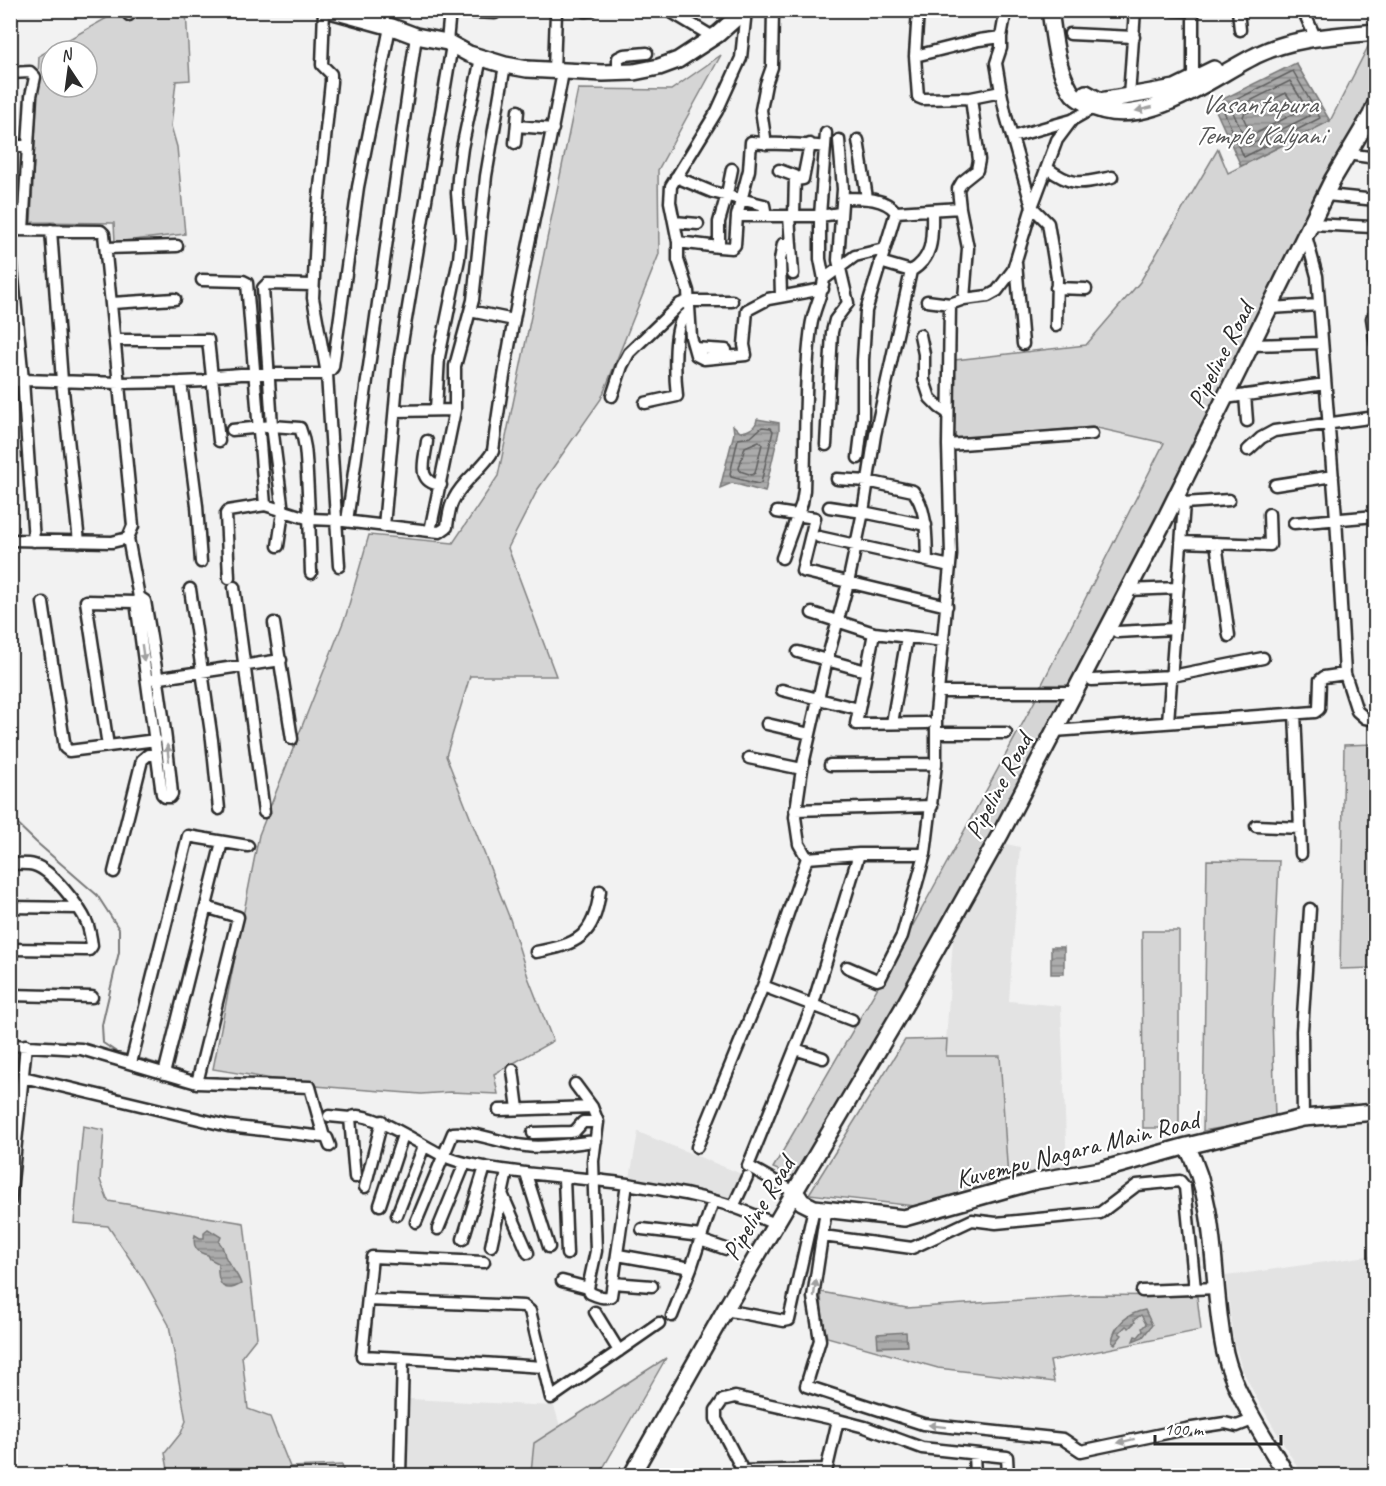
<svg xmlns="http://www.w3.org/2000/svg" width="1386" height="1486" font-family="Caveat,sans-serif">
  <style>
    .built { fill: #e3e3e3 }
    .green { fill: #d5d5d5; stroke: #808080; stroke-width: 1.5; fill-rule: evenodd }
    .water { fill: url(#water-rules); stroke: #787878; stroke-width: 1.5 }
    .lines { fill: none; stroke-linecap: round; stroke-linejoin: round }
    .shore { stroke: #5e5e5e; stroke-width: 1.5 }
    .stream { stroke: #787878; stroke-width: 2 }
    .street-casing { stroke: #2b2b2b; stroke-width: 15 }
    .secondary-casing { stroke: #2b2b2b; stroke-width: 20 }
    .street { stroke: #fff; stroke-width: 10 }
    .secondary { stroke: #fff; stroke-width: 15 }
    .oneway { fill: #a0a0a0 }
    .labels { text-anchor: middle; stroke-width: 4.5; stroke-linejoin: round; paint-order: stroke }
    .street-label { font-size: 26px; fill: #2b2b2b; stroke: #fff }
    .water-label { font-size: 27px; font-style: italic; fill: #585858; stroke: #fff }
  </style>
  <defs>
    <pattern id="water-rules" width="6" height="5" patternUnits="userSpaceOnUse" patternTransform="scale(1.5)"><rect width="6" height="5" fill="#ababab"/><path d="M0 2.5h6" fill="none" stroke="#8b8b8b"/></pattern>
  </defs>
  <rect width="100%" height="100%" fill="#f2f2f2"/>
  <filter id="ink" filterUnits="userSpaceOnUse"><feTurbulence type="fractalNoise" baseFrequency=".0167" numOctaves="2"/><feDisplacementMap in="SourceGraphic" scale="12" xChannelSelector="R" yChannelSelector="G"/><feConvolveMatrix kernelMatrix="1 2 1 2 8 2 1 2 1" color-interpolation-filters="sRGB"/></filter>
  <g filter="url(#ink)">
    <path class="built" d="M1002,843L1020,847L1009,1001L1061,1006L1067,1169L1008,1179L1000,1056H945L953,940Z
      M638,1132L744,1175L734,1206L686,1191L630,1178Z
      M1375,1255V1465L1356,1475H1302L1257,1399L1242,1369L1233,1339L1226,1276Z
      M409,1399L554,1406L560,1426L534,1443L531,1472L405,1476Z"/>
    <path class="green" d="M116,11H186L190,80L176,81L171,126L177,147L185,234L115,242L114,223L31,222L39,56L114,14ZM51,51H87V87H51Z
      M1372,39L1375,40V89L1201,441L1069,687L1041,686L1164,443L1093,427L954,439L955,360L1086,345L1140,282L1218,149L1228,173L1330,121Z
      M721,55L658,170L659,254L601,399L538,489L508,548L556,676H470L446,756L510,919L528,977L553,1041L494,1074L498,1094L450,1092L421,1094L315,1086L213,1069L259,835L346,615L369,535L453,543L498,476L578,89L671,90Z
      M1037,697H1064L988,843L797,1178L773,1168L900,949Z
      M1375,744V968L1340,969L1344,745Z
      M1207,860L1279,861L1272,1015L1275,1118L1203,1131Z
      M1142,931H1179V1128H1143Z
      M947,1039L946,1056H1000L1008,1179L915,1206L809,1194L905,1040Z
      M83,1126L104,1130L100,1180L108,1201L244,1223L257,1337L242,1356L248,1409L270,1417L290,1467L342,1465L344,1475H169L165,1453L181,1433L186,1421L169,1325L144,1280L108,1226L74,1223Z
      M821,1292L907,1308L1091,1295L1197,1296L1201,1330L1050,1361L1054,1382L938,1368L827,1337L822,1316Z
      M666,1358L599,1475H438L531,1472L534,1443Z"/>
    <path class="water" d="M1296,63L1330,121L1241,166L1213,104Z
      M757,419L779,423V431L765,492L732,483L720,488L734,433L733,425L740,432C749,431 756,428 757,419Z
      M1051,947H1064V974H1051Z
      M208,1229L221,1237L219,1242C224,1247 223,1250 225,1256C229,1266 238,1273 241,1284C220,1296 217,1279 218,1263L210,1259L208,1255C197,1253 192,1246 195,1235L200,1238H204V1232Z
      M1145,1310L1152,1325L1143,1337L1133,1341L1135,1336L1138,1337L1143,1331L1142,1328L1146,1324L1141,1315L1134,1320L1135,1322L1129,1328L1126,1326L1119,1333L1122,1335L1115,1344L1112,1342C1114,1324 1129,1313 1145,1310Z
      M906,1332L907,1346L878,1347L877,1334Z"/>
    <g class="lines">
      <path class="shore" d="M1293,71L1320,118L1244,157L1222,107Z
        M1290,81L1309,112V116L1248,146L1232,110Z
        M1286,93L1297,109V112L1255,134H1251L1243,117L1244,114Z
        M762,427L771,428L773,431L761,483L758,484L731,477L730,474L738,439L751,437Z
        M759,441L762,444L755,473L752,475L740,471L739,468L745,447Z"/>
      <path class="stream" d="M10,817L36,842L97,895L119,929V952L102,1025L103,1043L118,1053L129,1055
        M138,1058L161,1065
        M171,1068L194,1076
        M205,1077H218"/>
      <defs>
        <path id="street" d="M324,10L322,65L331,74V82L317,216L313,298L327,374L339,566
          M668,10L713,37
          M746,10L741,58L717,111L671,186L670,202L678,242V260L688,291L691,337L696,355L704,359L746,355L744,345L747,310L768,299L823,289
          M918,10L915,56L918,97L923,99L971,98
          M1172,10L1193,11
          M1238,10L1240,30
          M1303,10L1316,39
          M450,11L495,13
          M585,11L592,10
          M129,15L134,10
          M1070,34L1134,37
          M447,42L450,10
          M915,56L979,40L1001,37
          M554,71L556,12
          M618,72V58L624,55L647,53
          M10,73L30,72L35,77L31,96L23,230
          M1193,80V10
          M1001,92L1006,116L1032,207L1048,223L1057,278L1056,326
          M1129,96L1135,10
          M517,126L553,129
          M1012,137L1072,120
          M858,140L867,198
          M515,143L518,111
          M766,144L761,110L766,84L772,67L773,10
          M10,146H27
          M1347,154L1376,158
          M1047,168C1074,188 1081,183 1112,177
          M779,170L795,176L794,216
          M676,177L712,192L764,205L766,216
          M795,180L803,179L810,144
          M1327,195L1376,200
          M843,198C861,198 884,197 896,212L960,208L968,248L964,299
          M960,208L958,189L962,182L977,170L979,160L971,98L1001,92L996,63L1001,48V37L1006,10
          M737,216L749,170L751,142C776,145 800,143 825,147
          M789,216L793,274
          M674,222L698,224
          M1312,224L1372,227
          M10,230L101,231L104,234L133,526L128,538L112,542L10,540
          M51,230L62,381L79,542
          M1306,236L1317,276L1336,518L1345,674L1357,711L1365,718L1376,720
          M678,242L719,247V222L727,194L732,169
          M10,247L23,380L120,383L181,382L205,381L214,376L241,374H327L333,367L358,187L390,27
          M719,247L732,248L735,245L737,216H820L840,213
          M106,248L177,246
          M1016,263L1023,344
          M911,271C935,257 932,235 932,210
          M824,279L820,259V216L826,133
          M202,280L243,281L247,283L265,505
          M1056,288L1086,289
          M781,296L780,260L783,244H790
          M927,301L950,304L964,299L988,296L997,291L1013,270L1032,207L1057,140L1072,120L1093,108L1098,103
          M112,303L175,299
          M1270,308L1319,305
          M470,311L514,320
          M1376,318H1372L1376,344
          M920,335L924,354V380L930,398L939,407L948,413
          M115,340H208L219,441
          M1252,345L1321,343
          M694,348L726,350
          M10,381L23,380L34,541
          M181,382L197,506L201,562
          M1245,395L1247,421
          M612,396L622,366L629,353L680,304L688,301H732
          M1225,398L1325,384
          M645,403L677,396C675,379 673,332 682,319C683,317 688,313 689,312
          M436,409L439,357L459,259L461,238L457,193L458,178L462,148L481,58
          M395,411L455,410
          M232,430L272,426L300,428C306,443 306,458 307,474C309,507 310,540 311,573
          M427,441C425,461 415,482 441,485
          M826,445L832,332L835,320L848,303L838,260L843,189L839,140
          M948,445L1092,434
          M1248,450L1261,438L1274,431L1376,417
          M858,458L863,417V360L866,311L896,212
          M837,479L867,481L913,491C928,510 926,538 927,561
          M1275,485L1333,476
          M1184,503L1229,500
          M829,507L863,512L926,525
          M777,512L815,518L802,571L947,606
          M347,521L416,36
          M1294,523L1376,516
          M384,526L399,361L452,45
          M430,531L440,532L447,527C448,518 449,507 454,499C463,480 483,469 493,451C509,323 540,198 563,72
          M819,537L950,566
          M128,538L139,597L136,602L162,794L165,797H170L172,794C166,729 156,665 145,601L139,597
          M1181,542L1270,545L1269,514
          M1216,543L1229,636
          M278,546L283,512L272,426L263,288L267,284L313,285
          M782,558L802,503L804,490C806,435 804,382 811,327C813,310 822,296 824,279L855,256L884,249
          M229,578L226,514L228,511L265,505L310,519L335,520L430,531L455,410V366L473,300L486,176L505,65
          M234,587L264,812
          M190,589L212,740L219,809
          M1128,590L1178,588
          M43,603L65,748L69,751L156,740
          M812,613L874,633L944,641
          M274,623L292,739
          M1117,632L1175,629
          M874,633L856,724L927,723
          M798,652L866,671
          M154,679L281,660
          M1092,680L1172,676L1263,658
          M782,690L859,709
          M938,692H1075
          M1295,713L1300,828
          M1168,722L1184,503L1177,494
          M892,723L907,637
          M767,724L810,734
          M1054,731L1315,712L1319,709L1320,680L1324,677L1345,674
          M936,733H1006
          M108,746L86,601L136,602
          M749,758L802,769
          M830,765L936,764
          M795,810L932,806
          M1256,826L1300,828L1301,854
          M807,858L859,854H925
          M10,864C18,864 27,863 34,865C52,870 80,907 87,923C90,931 91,938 92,946L89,950H85L10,949
          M114,872L142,760L148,755H157
          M10,907L78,908
          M536,952C578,944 594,937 600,891
          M847,967L877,980L880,979L902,936L925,854L936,764V713L951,555L948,445L950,304
          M763,986L852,1020
          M10,995L92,997
          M10,1045L81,1049L197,1083L310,1087L324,1137L327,1138L330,1146
          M795,1049L823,1058
          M131,1063L188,836L248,846
          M513,1070L518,1109
          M164,1074L222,842
          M23,1077L228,1126L324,1137
          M197,1083L238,917L206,907
          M575,1084L592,1107L598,1122L593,1161L596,1251L588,1288L590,1293C598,1296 603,1299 611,1296L627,1184
          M499,1110L592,1107
          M329,1116L350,1118
          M1303,1118L1302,1031L1310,909
          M533,1133L571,1132L575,1131L583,1122H598
          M697,1147L763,986L807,858L799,844L795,817L802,769L827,660L848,583L863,512L875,435L911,271L880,262
          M526,1174L549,1247
          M355,1177L350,1118C365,1106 425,1148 444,1156C453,1160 464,1163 474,1165C525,1176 576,1176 627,1184C662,1190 700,1195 734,1207C748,1212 762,1219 776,1224
          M564,1178L567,1254
          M365,1187L382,1121
          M796,1193L748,1166L813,1004L859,854
          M503,1196L528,1253
          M10,1201L26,1045
          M380,1205L403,1135
          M733,1207L747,1177
          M826,1210L813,1297L820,1340L806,1386L923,1424L1063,1439L1081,1451L1186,1429L1225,1423L1237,1426L1255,1419
          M397,1215L424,1146
          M416,1222L453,1133C474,1131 504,1144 526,1146C546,1149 575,1143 596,1141
          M438,1229L465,1163
          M642,1229L701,1236
          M823,1236L912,1248L972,1220L996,1223L1100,1213L1137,1185L1180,1181L1185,1187L1195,1289
          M463,1239L485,1167
          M700,1240L726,1249
          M491,1246L507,1172
          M618,1255L691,1268L713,1201
          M562,1281L588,1288
          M613,1283L652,1286
          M1142,1291L1217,1288
          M368,1300L524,1306L530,1311L551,1398L659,1323
          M725,1310L784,1321L789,1320L814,1208
          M595,1312L619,1351
          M672,1316L691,1268
          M403,1358L543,1367
          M974,1454L975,1476
          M743,1471L826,1469
          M400,1476L403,1358L362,1356L372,1257L484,1262
          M747,1476L743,1471L716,1419V1410L723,1400L735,1397L838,1420
          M825,1476L838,1420L865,1427L922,1448L1007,1457L1008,1476"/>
        <path id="secondary" d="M330,10L392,27L416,36L447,42L469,54L505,65L527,69L603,73L634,72L659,67L678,60L718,34L745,10
          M1050,10C1054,37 1056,66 1070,90C1074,97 1080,100 1087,104C1142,135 1212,76 1259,54C1295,37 1336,36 1376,32
          M1086,93L1100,101L1175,88L1214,69
          M1187,1146C1220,1211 1210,1284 1225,1353C1235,1396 1265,1437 1287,1476
          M796,1193L802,1202L814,1208L904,1218L1036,1181L1101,1170L1187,1146L1303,1118L1376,1112
          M631,1476L725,1310L903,1008L1001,833L1165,519L1333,179L1371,115L1376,103"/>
      </defs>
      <use href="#street" class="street-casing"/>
      <use href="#secondary" class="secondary-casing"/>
      <use href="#street" class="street"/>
      <use href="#secondary" class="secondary"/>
    </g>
    <defs><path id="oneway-solid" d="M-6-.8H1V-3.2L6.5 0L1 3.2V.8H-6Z" transform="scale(1.5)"/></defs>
    <g class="oneway">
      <use href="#oneway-solid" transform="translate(1144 109) rotate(167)"/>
      <use href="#oneway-solid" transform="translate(143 653) rotate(82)"/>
      <use href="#oneway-solid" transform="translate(168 753) rotate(-96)"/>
      <use href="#oneway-solid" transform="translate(815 1288) rotate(-82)"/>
      <use href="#oneway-solid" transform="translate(937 1426) rotate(-173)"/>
      <use href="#oneway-solid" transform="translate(1126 1441) rotate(166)"/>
    </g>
  </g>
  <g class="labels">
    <g class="street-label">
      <text transform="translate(1220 355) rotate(-63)" y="9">Pipeline Road</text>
      <text transform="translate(998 786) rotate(-62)" y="9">Pipeline Road</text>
      <text transform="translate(1077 1149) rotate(-14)" y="9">Kuvempu Nagara Main Road</text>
      <text transform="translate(758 1208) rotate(-59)" y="9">Pipeline Road</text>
    </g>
    <g class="water-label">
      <text x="1259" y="113">Vasantapura<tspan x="1259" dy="31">Temple Kalyani</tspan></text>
    </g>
  </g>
  <rect width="1386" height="1486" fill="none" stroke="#fff" stroke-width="36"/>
  <rect x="18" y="18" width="1350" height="1450" fill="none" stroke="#2b2b2b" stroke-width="2" filter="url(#ink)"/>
  <g transform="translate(69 69) rotate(347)"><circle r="28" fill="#ffffff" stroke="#aaaaaa" stroke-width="1.5"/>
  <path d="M0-4.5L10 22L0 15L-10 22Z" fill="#2b2b2b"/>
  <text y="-9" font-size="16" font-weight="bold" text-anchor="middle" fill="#2b2b2b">N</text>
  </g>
  <path d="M1155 1435v9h126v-9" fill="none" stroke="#2b2b2b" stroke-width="3"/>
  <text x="1164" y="1435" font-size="18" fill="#2b2b2b" stroke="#ffffff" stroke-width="4.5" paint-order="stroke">100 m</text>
</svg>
